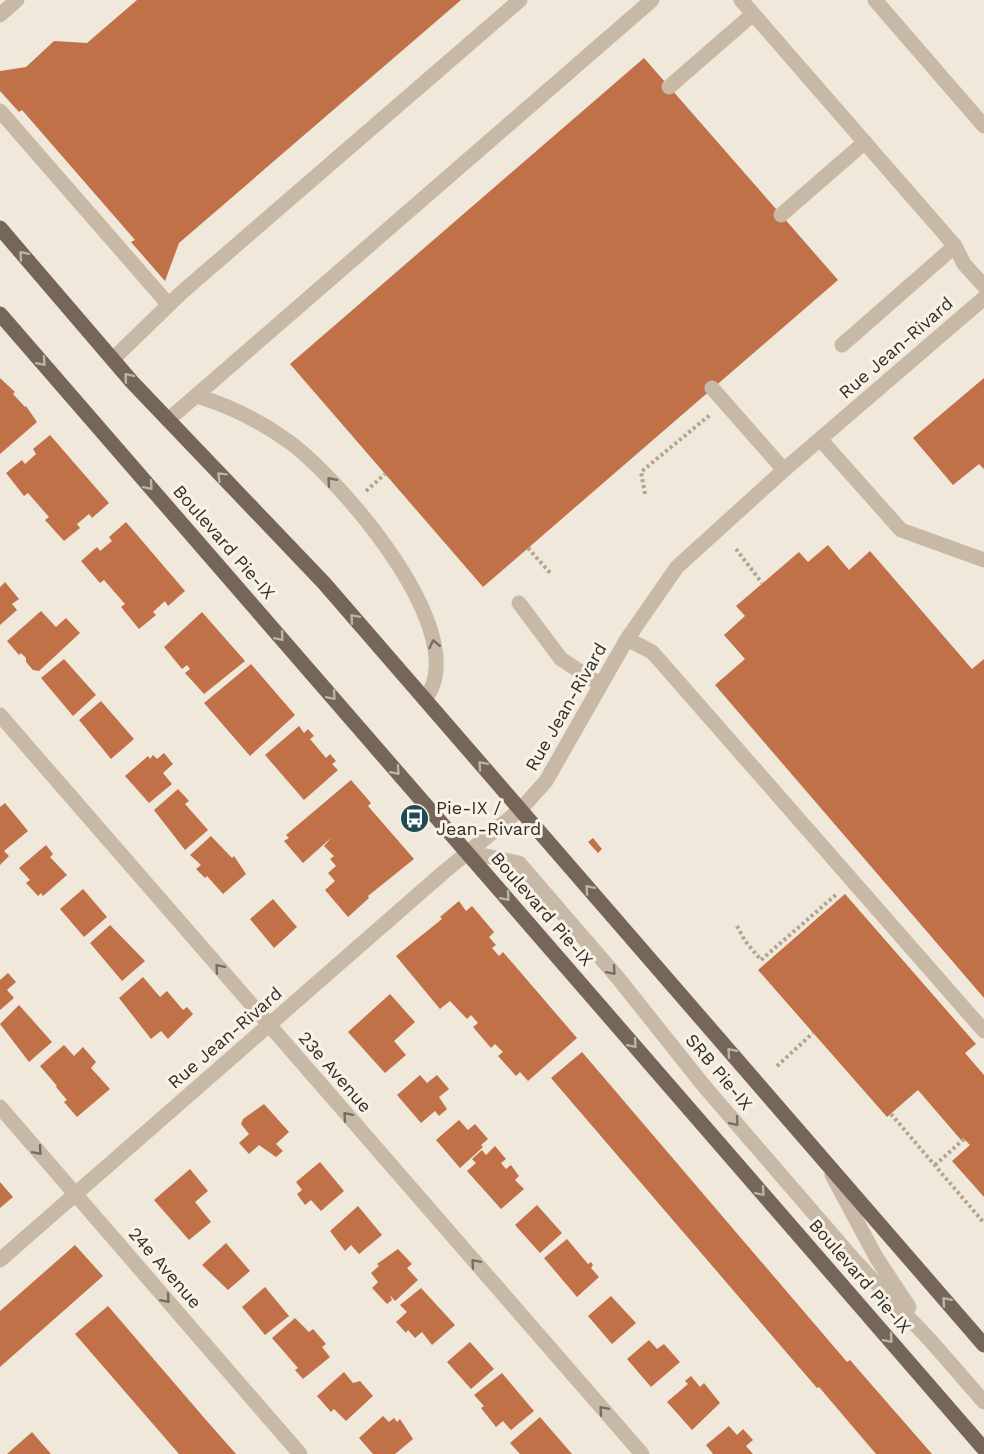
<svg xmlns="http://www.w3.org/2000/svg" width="984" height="1454" font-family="'Work Sans',sans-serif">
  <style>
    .building { fill: #c17148 }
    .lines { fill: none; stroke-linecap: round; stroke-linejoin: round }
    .path { stroke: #b4a391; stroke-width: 4; stroke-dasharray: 3 3; stroke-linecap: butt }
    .minor { stroke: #c8b9a7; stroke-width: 15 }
    .major { stroke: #766659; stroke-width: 15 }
    .oneway { stroke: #beb3a7 }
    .oneway2 { stroke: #776c61 }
    .labels { text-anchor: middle; stroke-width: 6; stroke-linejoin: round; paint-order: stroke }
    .street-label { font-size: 18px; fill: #352d27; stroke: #f8f2e7 }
    .poi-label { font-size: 18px; fill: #352d27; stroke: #f8f2e7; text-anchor: start }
  </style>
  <rect width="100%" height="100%" fill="#f0e8db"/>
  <path class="building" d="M137,0H461L179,243L165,281L131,242L135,240L22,110L19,112L0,91V71L26,67L54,41L87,43Z
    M644,58L838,280L483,587L290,364Z
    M0,378L15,392L13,394L25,407L26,406L37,422L0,454Z
    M984,378V469L979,464L953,485L913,438Z
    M50,435L109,503L92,518L89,514L77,524L80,528L64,541L45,520L49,517L28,493L24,496L6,473L22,460L25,464L36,454L33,449Z
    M126,522L185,591L168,606L165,601L153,612L156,615L139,629L121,607L125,604L104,580L100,583L81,561L97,547L100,551L112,541L109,537Z
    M828,545L849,570L870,551L972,669L984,659V998L715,685L745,659L724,635L745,616L736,606L799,552L808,562Z
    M5,582L19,599L12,604L17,610L0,625V587Z
    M41,611L56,627L66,618L80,633L39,671L33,670L26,662V658L21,653L19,655L7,641Z
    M202,612L245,661L204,694L185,673L190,669L187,665L182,669L164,647Z
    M64,659L96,695L73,716L41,678Z
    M251,664L295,715L250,756L204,703Z
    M101,701L134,739L111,759L79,720Z
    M299,726L304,733L308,729L314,736L310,739L326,758L330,754L336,761L332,764L338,770L304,800L265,755Z
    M164,753L173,764L163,773L172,784L149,803L125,776L148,756L150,759L153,755L157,759Z
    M351,780L371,803L368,806L414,859L368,896L369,898L348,917L325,890L335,881L328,873L336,866L330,859L334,856L324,846L332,837L303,863L284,841L289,838L286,835Z
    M178,789L189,801L185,804L208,830L185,850L154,810Z
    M5,803L28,831L4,851L9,856L0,865V807Z
    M410,818L417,826L414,829L406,821Z
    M211,836L232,858L234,856L246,874L223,894L207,876L205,878L196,869L201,865L190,855Z
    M593,838L602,849L598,853L588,842Z
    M46,845L53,854L50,857L67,875L43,896L41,893L38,896L26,883L30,880L19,868Z
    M83,889L107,917L84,937L60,909Z
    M845,894L976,1044L965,1053L984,1075V1197L952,1161L970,1145L963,1138L961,1140L918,1090L887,1117L758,970Z
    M273,899L297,927L274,948L250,919Z
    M459,901L466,911L472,906L494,932L489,937L496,945L492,948L499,956L503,952L577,1038L528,1081L520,1072L516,1076L498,1056L503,1052L495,1044L491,1048L473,1027L478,1023L471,1015L467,1019L450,1001L440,1009L396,956L442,919L440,917Z
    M110,925L145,961L122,981L90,943Z
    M8,973L16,982L7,990L14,998L0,1010V980Z
    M143,977L160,997L167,991L183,1010L187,1007L193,1014L168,1039L161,1031L151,1039L119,998Z
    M390,994L415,1022L394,1041L406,1055L385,1073L348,1032Z
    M19,1005L52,1042L29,1062L0,1024Z
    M64,1045L74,1056L83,1047L96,1062L91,1068L110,1089L77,1117L64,1102L67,1100L56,1087L57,1086L40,1066Z
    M582,1052L847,1362L850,1360L932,1454H876L819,1387L817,1388L551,1078Z
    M420,1075L427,1083L437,1075L449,1089L439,1097L447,1109L439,1116L435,1111L421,1123L397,1095Z
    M264,1104L289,1132L276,1144L283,1151L276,1157L259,1145L249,1154L239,1143L249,1134L241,1124L243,1119Z
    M459,1120L468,1130L475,1124L488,1139L481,1145L483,1147L460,1168L436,1140Z
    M495,1146L506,1159L501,1163L506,1169L511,1165L519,1176L515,1180L524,1189L501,1209L467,1171L476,1163L472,1159L482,1150L486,1155Z
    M320,1162L344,1191L321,1211L311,1200L305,1205L297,1194L302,1190L296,1182Z
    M190,1169L208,1191L195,1202L211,1222L189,1240L154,1200Z
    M0,1182L13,1197L0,1208Z
    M537,1205L562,1233L540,1253L515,1225Z
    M358,1206L382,1235L359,1254L351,1245L345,1251L330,1231Z
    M567,1239L588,1264L591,1262L593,1265L591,1268L599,1277L577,1297L544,1258Z
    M226,1243L250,1271L228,1290L202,1265Z
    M75,1245L103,1276L0,1367V1311Z
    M398,1249L412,1264L407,1268L418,1280L395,1301L390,1295L392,1300L387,1304L372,1288L378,1282L371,1273L379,1266L377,1264Z
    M265,1287L289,1316L265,1335L242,1307Z
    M421,1288L455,1325L432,1345L422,1332L415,1338L408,1330L406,1333L396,1322L407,1312L400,1305Z
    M611,1296L636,1323L612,1344L588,1316Z
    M108,1306L206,1420L236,1454H179L75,1334Z
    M295,1318L309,1332L313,1329L326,1344L322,1347L330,1357L303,1379L295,1370L298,1368L272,1338Z
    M649,1340L657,1349L664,1344L680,1362L651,1387L627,1359Z
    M470,1342L494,1369L471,1389L447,1362Z
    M344,1372L353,1383L360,1381L373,1396L346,1421L334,1409L331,1412L317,1396Z
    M502,1373L534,1411L511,1430L503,1421L496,1427L481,1408L484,1406L474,1395Z
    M691,1376L700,1387L704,1383L720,1403L692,1430L667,1402L688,1384L685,1381Z
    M383,1416L389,1422L394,1418L397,1422L400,1419L413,1439L395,1454H373L359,1438Z
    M540,1417L572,1454H520L510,1443Z
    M729,1426L737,1435L743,1429L753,1440L746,1446L753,1454H713L706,1445Z
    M32,1432L51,1454H7Z"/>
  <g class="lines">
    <path class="path" d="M366,491L385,474
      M645,494L641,472L711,414
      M528,548L552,575
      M736,549L762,583
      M737,926L745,941L761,960L838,893
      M777,1066L813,1033
      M891,1114L984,1223
      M935,1165L964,1139"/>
    <path class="minor" d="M741,0L955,246L964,264L984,286
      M875,0L984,126
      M0,15L17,0
      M669,87L753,14
      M0,111L169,305
      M781,215L865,142
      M842,345L955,246
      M113,359L181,293L520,0
      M712,388L784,470
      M197,396C230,406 260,421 288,441C339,478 476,634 425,699
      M168,420L652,0
      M820,439L901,530L984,560
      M519,603L561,659L601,685
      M627,639L652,652L661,662L984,1031
      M0,715L642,1454
      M468,852L519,863L618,978L704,1086L855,1261L930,1340L984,1402
      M0,1107L300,1454
      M832,1175L876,1257L909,1307
      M0,1260L445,871L521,809L546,781L627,639L677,567L784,470L984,298"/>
    <path class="major" d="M0,228L132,382L324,583L984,1345
      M0,314L984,1449"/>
  </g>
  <defs><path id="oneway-chevron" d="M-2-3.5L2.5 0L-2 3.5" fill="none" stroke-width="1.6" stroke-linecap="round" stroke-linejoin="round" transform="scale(1.5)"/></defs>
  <g class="oneway">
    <use href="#oneway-chevron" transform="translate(23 255) rotate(-131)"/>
    <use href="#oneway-chevron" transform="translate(42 362) rotate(49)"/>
    <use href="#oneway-chevron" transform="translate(128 377) rotate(-130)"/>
    <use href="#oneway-chevron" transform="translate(221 476) rotate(-135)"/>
    <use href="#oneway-chevron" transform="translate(149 486) rotate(49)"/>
    <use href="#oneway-chevron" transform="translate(354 618) rotate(-131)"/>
    <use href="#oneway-chevron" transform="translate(280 637) rotate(49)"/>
    <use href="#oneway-chevron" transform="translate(332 696) rotate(49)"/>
    <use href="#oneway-chevron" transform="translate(482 765) rotate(-131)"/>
    <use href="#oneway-chevron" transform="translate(396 771) rotate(49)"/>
    <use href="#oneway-chevron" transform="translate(589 889) rotate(-131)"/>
    <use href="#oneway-chevron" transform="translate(506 897) rotate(49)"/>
    <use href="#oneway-chevron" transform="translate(633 1044) rotate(49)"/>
    <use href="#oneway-chevron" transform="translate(731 1052) rotate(-131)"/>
    <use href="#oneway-chevron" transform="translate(761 1192) rotate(49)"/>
    <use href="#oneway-chevron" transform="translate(946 1301) rotate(-131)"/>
    <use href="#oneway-chevron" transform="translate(889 1339) rotate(49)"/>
  </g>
  <g class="oneway2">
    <use href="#oneway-chevron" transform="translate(331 481) rotate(-131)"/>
    <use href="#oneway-chevron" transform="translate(434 644) rotate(-103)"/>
    <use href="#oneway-chevron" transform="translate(219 968) rotate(-131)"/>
    <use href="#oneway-chevron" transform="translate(612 971) rotate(49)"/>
    <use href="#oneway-chevron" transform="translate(347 1116) rotate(-131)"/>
    <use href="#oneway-chevron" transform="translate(735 1122) rotate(49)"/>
    <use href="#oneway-chevron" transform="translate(38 1151) rotate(49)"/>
    <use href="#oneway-chevron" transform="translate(475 1263) rotate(-131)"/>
    <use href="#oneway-chevron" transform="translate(166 1299) rotate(49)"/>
    <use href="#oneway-chevron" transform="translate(603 1410) rotate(-131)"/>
  </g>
  <defs>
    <symbol id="bus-disc" viewBox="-11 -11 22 22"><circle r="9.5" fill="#1f4c54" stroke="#f8f2e7"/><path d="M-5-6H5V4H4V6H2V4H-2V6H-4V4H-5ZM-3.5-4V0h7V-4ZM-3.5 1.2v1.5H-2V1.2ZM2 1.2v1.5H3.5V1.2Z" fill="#fff"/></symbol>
  </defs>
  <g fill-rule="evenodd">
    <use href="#bus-disc" x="398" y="802" width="33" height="33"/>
  </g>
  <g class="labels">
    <g class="street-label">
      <text transform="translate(896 348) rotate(-41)" y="6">Rue Jean-Rivard</text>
      <text transform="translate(224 542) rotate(49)" y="6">Boulevard Pie-IX</text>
      <text transform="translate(566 707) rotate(-60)" y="6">Rue Jean-Rivard</text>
      <text transform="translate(542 909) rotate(49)" y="6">Boulevard Pie-IX</text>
      <text transform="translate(225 1038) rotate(-41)" y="6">Rue Jean-Rivard</text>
      <text transform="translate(335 1072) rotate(49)" y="6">23e Avenue</text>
      <text transform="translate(719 1072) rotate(50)" y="6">SRB Pie-IX</text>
      <text transform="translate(165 1268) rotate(49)" y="6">24e Avenue</text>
      <text transform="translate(860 1276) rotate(49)" y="6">Boulevard Pie-IX</text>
    </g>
    <g class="poi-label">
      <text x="436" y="814">Pie-IX /<tspan x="436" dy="21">Jean-Rivard</tspan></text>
    </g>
  </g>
</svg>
